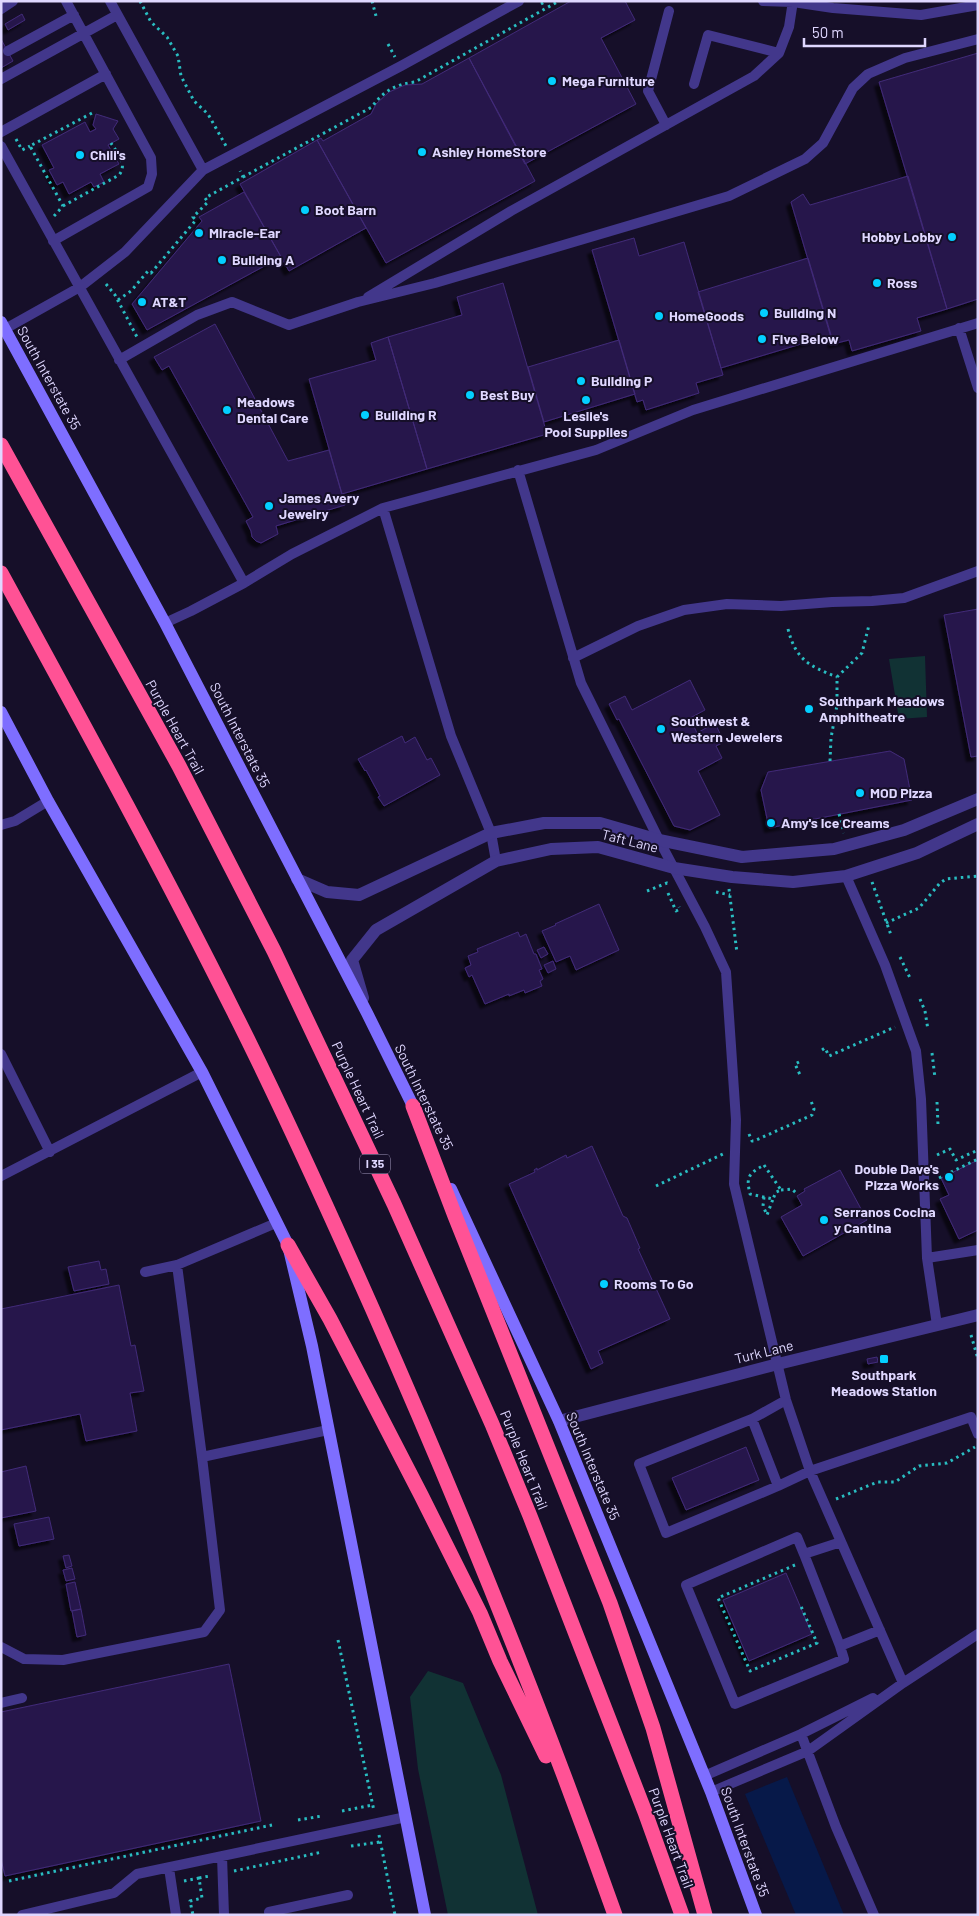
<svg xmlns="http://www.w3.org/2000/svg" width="979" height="1916" font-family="Barlow,sans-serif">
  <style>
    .green { fill: #113234 }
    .water { fill: #071949 }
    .building { fill: #28194b; stroke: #412a79; filter: url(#shadow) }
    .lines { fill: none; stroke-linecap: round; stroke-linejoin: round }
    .path { stroke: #29bdc1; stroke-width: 3; stroke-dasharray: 2.5 4; stroke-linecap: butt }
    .lane { stroke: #42378b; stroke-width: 10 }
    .street { stroke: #42378b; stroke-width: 12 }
    .secondary { stroke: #7e6eff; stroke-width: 12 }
    .highway { stroke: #ff5295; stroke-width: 15 }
    .poi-dot { fill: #03cfff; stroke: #160f29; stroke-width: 2 }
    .labels { text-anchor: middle; stroke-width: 4; stroke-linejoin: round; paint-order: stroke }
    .shield { fill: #160f29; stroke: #a39bbf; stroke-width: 1 }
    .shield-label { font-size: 12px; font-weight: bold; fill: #dfd7ff }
    .poi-label { font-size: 14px; font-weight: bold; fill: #dfd7ff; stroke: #160f29; text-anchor: start }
    .street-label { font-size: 14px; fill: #dfd7ff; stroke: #160f29 }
  </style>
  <defs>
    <filter id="shadow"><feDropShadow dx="-4.5" dy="4.5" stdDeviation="1" flood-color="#0009"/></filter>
  </defs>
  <rect width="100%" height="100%" fill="#160f29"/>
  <path class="green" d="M925,656L927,717L899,719L889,659Z
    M428,1671L463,1683L501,1775L538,1915H448L418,1769L410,1697Z"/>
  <path class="water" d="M787,1777L844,1915H796L745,1794Z"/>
  <path class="building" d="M571,1H625L635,20L601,38L636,104L525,164L469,58Z
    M22,14L25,20L8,30L5,24Z
    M1,39L13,61L1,68Z
    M978,53V299L947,309L879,82Z
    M469,58L535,181L386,263L317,140L321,138L323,141L371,114L376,104L389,92L405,85L422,84Z
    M96,114L118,121L113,129L119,139L108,145L119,164L100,174L104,182L94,187L91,182L69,194L63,182L57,185L49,170L54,168L42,145L85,122L90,132L96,129L93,125Z
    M317,140L366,228L289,271L240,184Z
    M908,176L947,309L917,318L921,331L852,351L849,340L833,344L791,202L803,194L810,205Z
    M244,192L281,257L147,330L132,304L202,221L199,217Z
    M634,238L639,256L684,242L723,375L696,383L699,393L646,410L643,400L637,402L592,250Z
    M808,258L831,335L721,368L698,292Z
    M503,283L547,434L427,469L388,337L462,315L457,297Z
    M215,324L288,461L329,450L345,505L276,526L278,534L261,543L256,541L252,537L251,531L246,521L253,517L169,366L162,370L154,357Z
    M388,337L427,469L342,494L309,379L376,360L371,343Z
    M619,340L635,394L544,422L528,367Z
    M978,609V756L971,757L944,615Z
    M690,680L705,710L690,718L697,733L715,723L724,742L716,746L722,758L698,771L720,815L690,830L674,826L619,719L617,720L609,704L625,696L632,710Z
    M402,736L405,743L415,737L427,760L431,758L440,775L384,806L378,797L380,796L366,770L365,771L358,759Z
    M890,751L904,759L912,800L769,828L761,790L768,772Z
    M599,904L619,950L576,970L570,956L556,962L542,931L556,925L555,924Z
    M518,932L520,937L526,934L534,954H536L542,969L539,970L543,979L540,981L542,986L525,993L524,990L509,996V994L485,1004L472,975L469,977L465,968L471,965L468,956L478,952L477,949Z
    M544,947L548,954L541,958L537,950Z
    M553,961L556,969L548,973L544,965Z
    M592,1146L623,1216L627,1218L640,1248L638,1249L670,1319L598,1351L603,1363L591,1369L509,1184L535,1172L534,1170L537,1168V1170L566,1155L567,1158Z
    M978,1160V1230L959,1239L940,1199L949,1195L941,1178Z
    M840,1170L867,1220L803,1256L781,1217L802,1205L797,1196L805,1191L804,1189Z
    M99,1261L101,1270L106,1269L109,1284L74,1291L68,1267Z
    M119,1285L131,1346L135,1345L144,1391L130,1393L137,1431L86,1441L80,1414L1,1430V1309Z
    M877,1357L878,1362L868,1364L867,1359Z
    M746,1447L759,1480L686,1510L672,1478Z
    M26,1466L36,1511L1,1518V1472Z
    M49,1517L54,1539L19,1546L14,1524Z
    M69,1555L72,1566L66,1568L63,1556Z
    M72,1568L75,1579L66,1581L63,1570Z
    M786,1573L812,1634L749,1661L723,1600Z
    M75,1582L81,1609L71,1611L66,1584Z
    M81,1609L86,1635L77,1637L72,1611Z
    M229,1664L261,1821L5,1876L1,1859V1712Z"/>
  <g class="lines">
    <path class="path" d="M140,1L151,22L167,37L178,56L181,76L194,101L208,114L226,146
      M372,1L376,16
      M541,4L546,1
      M388,44L395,57
      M16,139L22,150L30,146
      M243,177L372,107C383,91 396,84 415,82L559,1
      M63,206L119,175C128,164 117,153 111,143
      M54,216L63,206L30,146L94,112
      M106,284L115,295L137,337
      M118,300L131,291L148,271L151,273L196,220L193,217L208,202L205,198L243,177L240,171
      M788,629C796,660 809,666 837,677
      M830,761L831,738L837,705V677L862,653L869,625
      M839,814L844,833
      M872,882L891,935
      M729,889L737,953
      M647,891L667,883L670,884
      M716,892L730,895
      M668,893L676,911L680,909L679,907
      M886,923L919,908L940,883L946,879L978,876
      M900,957L911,980
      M920,999L925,1011L928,1030
      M822,1050L825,1048L829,1056L895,1027
      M932,1053L935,1078
      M799,1062L795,1064L801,1077
      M937,1102L938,1125
      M749,1134L752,1141H754L812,1115L814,1109L811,1101
      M937,1155L950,1149L956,1160L978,1150
      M764,1165L781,1190L776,1192L773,1199L750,1194C746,1177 748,1174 764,1165Z
      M939,1178L978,1159
      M656,1186L723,1154
      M781,1190L792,1189L798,1195
      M764,1197L763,1206L767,1215L773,1199
      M971,1335L978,1359
      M836,1499L870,1485L878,1482H895L919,1466L947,1463L975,1447
      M795,1565L718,1598L750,1671L817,1643L800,1604
      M338,1640L374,1811
      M342,1811L373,1805
      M298,1820L322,1816
      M379,1835L395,1915
      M351,1846L380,1842
      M234,1871L322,1852
      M199,1878L210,1876
      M9,1881L272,1825
      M184,1881L199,1878L202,1898L190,1901L193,1915"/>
    <path class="lane" d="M763,1L793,2L833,8L921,15L978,5
      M1,9L13,1
      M8,51L74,15
      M1,79L117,15
      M694,84L708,35L779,53
      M666,125L648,91L669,11
      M1,132L106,74
      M1,146L244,583
      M203,170L401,66L519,1
      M53,241L148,187L152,174L151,158L66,1
      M368,297L511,211L754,76L779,53L789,27L793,1
      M959,328L978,388
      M5,329L80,287L125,252L203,170L110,1
      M119,360L197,315L232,302L289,325L358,302L435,283L729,196L805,159L823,143L853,88L868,74L905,58L978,39
      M518,470L581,683L659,840L705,927L726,972L736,1120L734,1184L786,1400L810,1471L903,1683
      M383,508L451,736L491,833L496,861
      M165,623L191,611L244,583L292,554L383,508L596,450L693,410L978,323
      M573,658L638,626L684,610L727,604L781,606L832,602L872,601L904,598L978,571
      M1,825L15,821L48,801
      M846,876L885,965L916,1051L921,1099L927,1258L937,1325
      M1,1054L50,1152
      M1,1176L202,1072
      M927,1258L978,1250
      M177,1265L202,1457L328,1430
      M145,1272L177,1265L276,1223
      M752,1419L778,1486L666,1533L639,1464L752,1419L786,1400
      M778,1486L810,1471L971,1417L978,1434
      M841,1542L804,1554L840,1646L880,1630
      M804,1554L797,1537L686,1585L735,1704L844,1659L840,1646
      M1,1647L24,1659L63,1660L204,1632L220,1610L202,1457
      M1,1703L22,1698
      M801,1734L836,1827L874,1915
      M704,1776L801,1734L873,1698
      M711,1792L808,1751L903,1683L978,1634
      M222,1856L224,1915
      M169,1868L176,1915
      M269,1912L348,1895
      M22,1915L114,1893L137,1874L406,1817"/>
    <path class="street" d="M297,879L327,892L359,895L491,833L544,823H600L659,840L742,857L834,849L904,830L978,799
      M363,998L352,960L376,930L496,861L551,849L598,847L674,868L732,877L793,882L846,876L917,853L978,824
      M559,1421L778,1364L978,1315"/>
    <path class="secondary" d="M1,322L165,623L367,1013L417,1114
      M1,712L48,801L202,1072L288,1245L312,1346L425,1915
      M451,1189L559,1421L711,1792L756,1915"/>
    <path class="highway" d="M1,445L179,766L274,951L394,1204L492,1424L530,1516L645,1812L682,1915
      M1,573C80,718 160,864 234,1012C283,1109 328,1209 372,1308C460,1507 542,1709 615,1915
      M413,1106L455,1216L610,1603L653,1728L705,1915
      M288,1245L330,1319L421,1495L480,1613L500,1661L546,1756"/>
  </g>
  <g class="poi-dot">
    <circle cx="552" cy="81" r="5"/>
    <circle cx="422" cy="152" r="5"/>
    <circle cx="80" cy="155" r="5"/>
    <circle cx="305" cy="210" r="5"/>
    <circle cx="199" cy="233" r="5"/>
    <circle cx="952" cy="237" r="5"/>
    <circle cx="222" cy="260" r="5"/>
    <circle cx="877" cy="283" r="5"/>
    <circle cx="142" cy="302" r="5"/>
    <circle cx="764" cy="313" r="5"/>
    <circle cx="659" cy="316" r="5"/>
    <circle cx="762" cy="339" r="5"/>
    <circle cx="581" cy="381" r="5"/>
    <circle cx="470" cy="395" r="5"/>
    <circle cx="586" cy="400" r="5"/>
    <circle cx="227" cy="410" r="5"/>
    <circle cx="365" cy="415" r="5"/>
    <circle cx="269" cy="506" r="5"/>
    <circle cx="809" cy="709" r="5"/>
    <circle cx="661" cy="729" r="5"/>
    <circle cx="860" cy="793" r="5"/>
    <circle cx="771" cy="823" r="5"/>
    <circle cx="949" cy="1177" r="5"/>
    <circle cx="824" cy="1220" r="5"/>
    <circle cx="604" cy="1284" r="5"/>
    <rect x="879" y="1354" width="10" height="10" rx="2.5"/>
  </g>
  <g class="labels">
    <rect class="shield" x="360" y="1154.5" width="30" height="19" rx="4"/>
    <g class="shield-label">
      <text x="375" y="1168">I 35</text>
    </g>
    <g class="poi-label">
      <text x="562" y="86">Mega Furniture</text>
      <text x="432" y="157">Ashley HomeStore</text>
      <text x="90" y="160">Chili's</text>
      <text x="315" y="215">Boot Barn</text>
      <text x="209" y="238">Miracle-Ear</text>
      <text x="942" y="242" text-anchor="end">Hobby Lobby</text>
      <text x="232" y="265">Building A</text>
      <text x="887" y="288">Ross</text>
      <text x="152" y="307">AT&amp;T</text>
      <text x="774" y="318">Building N</text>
      <text x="669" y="321">HomeGoods</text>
      <text x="772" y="344">Five Below</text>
      <text x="591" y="386">Building P</text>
      <text x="480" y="400">Best Buy</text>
      <text x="237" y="407">Meadows<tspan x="237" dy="16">Dental Care</tspan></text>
      <text x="375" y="420">Building R</text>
      <text x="586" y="421" text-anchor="middle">Leslie's<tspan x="586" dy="16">Pool Supplies</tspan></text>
      <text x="279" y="503">James Avery<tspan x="279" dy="16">Jewelry</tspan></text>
      <text x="819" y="706">Southpark Meadows<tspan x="819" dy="16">Amphitheatre</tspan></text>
      <text x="671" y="726">Southwest &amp;<tspan x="671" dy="16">Western Jewelers</tspan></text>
      <text x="870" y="798">MOD Pizza</text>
      <text x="781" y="828">Amy's Ice Creams</text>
      <text x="939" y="1174" text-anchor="end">Double Dave's<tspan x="939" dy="16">Pizza Works</tspan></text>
      <text x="834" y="1217">Serranos Cocina<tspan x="834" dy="16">y Cantina</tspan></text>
      <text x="614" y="1289">Rooms To Go</text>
      <text x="884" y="1380" text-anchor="middle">Southpark<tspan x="884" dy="16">Meadows Station</tspan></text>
    </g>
    <g class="street-label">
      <text transform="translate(49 378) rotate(61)" y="5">South Interstate 35</text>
      <text transform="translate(175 727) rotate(61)" y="5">Purple Heart Trail</text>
      <text transform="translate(240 735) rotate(63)" y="5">South Interstate 35</text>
      <text transform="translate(630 841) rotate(14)" y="5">Taft Lane</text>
      <text transform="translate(358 1090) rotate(65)" y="5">Purple Heart Trail</text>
      <text transform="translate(424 1097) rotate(64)" y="5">South Interstate 35</text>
      <text transform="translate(764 1352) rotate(-14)" y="5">Turk Lane</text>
      <text transform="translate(524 1460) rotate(68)" y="5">Purple Heart Trail</text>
      <text transform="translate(593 1466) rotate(67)" y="5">South Interstate 35</text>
      <text transform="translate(671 1838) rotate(70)" y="5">Purple Heart Trail</text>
      <text transform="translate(745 1842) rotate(70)" y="5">South Interstate 35</text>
    </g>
  </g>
  <rect width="979" height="1916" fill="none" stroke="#dfd7ff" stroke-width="5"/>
  <path d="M804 38v8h121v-8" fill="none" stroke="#dfd7ff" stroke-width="2.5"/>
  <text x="812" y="38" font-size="15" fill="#dfd7ff" stroke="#160f29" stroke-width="4" paint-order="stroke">50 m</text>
</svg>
